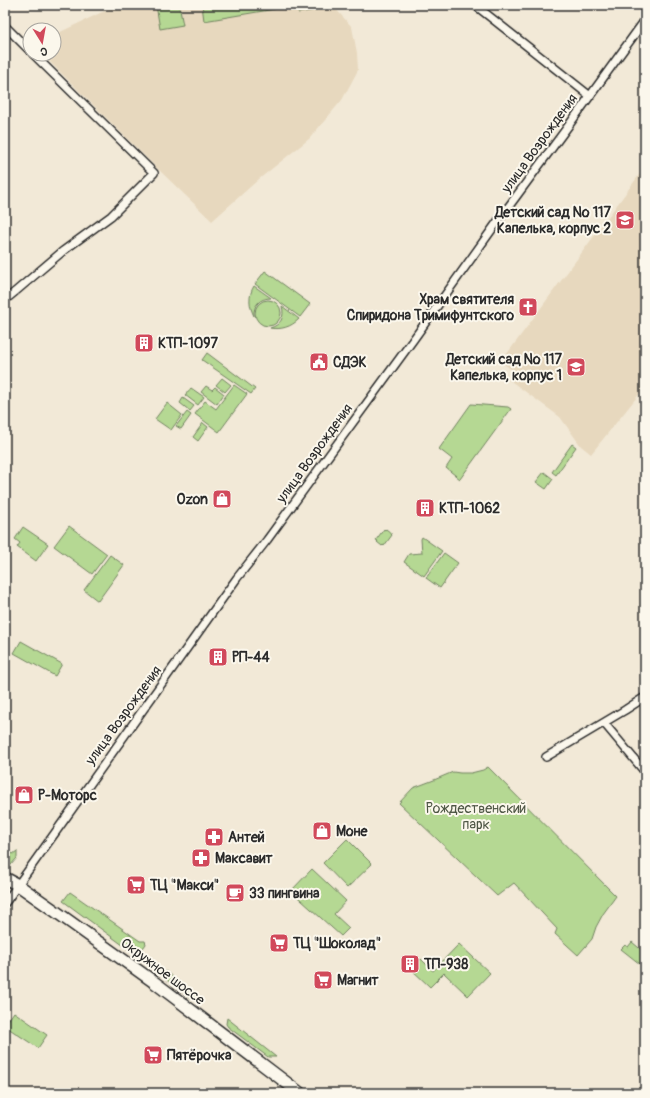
<svg xmlns="http://www.w3.org/2000/svg" width="650" height="1098" font-family="Pangolin,sans-serif">
  <style>
    .built { fill: #e7d8be }
    .green { fill: #b5d893; stroke: #70825f }
    .lines { fill: none; stroke-linecap: round; stroke-linejoin: round }
    .street-casing { stroke: #2b2b2b; stroke-width: 10 }
    .primary-casing { stroke: #2b2b2b; stroke-width: 14 }
    .street { stroke: #fbf7ec; stroke-width: 7 }
    .primary { stroke: #fbf7ec; stroke-width: 11 }
    .labels { text-anchor: middle; stroke-width: 4; stroke-linejoin: round; paint-order: stroke }
    .street-label { font-size: 14px; fill: #2b2b2b; stroke: #fbf7ec }
    .poi-label { font-size: 14px; font-weight: bold; fill: #2b2b2b; stroke: #fbf7ec; text-anchor: start }
    .park-label { font-size: 14px; fill: #4e5645; stroke: #fbf7ec }
  </style>
  <rect width="100%" height="100%" fill="#f2e9d7"/>
  <filter id="ink" filterUnits="userSpaceOnUse"><feTurbulence type="fractalNoise" baseFrequency=".025" numOctaves="2"/><feDisplacementMap in="SourceGraphic" scale="8" xChannelSelector="R" yChannelSelector="G"/><feConvolveMatrix kernelMatrix="1 2 1 2 8 2 1 2 1" color-interpolation-filters="sRGB"/></filter>
  <g filter="url(#ink)">
    <path class="built" d="M117,5H332L352,27L357,53L358,70L342,100L309,139L259,179L212,221L158,169L42,54H54V35Z
      M645,167V387L591,454L581,446L560,417L508,379L515,372L501,362Z"/>
    <path class="green" d="M156,5H179L183,25L160,29Z
      M202,5H274L275,9L204,21Z
      M296,5H315L316,10L298,13Z
      M265,271L310,304L300,317L255,284Z
      M254,286L271,298C260,298 253,305 254,316C249,306 248,296 254,286Z
      M255 313a13 13 0 1 1 26 0a13 13 0 1 1-26 0Z
      M282,306L299,319C291,327 281,330 270,328C281,325 285,317 282,306Z
      M207,353L255,389L251,394L202,360Z
      M222,378L231,385L225,392L216,385Z
      M234,385L247,394L219,432L195,414L205,401L216,409Z
      M206,386L212,390L215,387L224,394L217,404L201,392Z
      M191,388L204,397L198,405L185,395Z
      M183,398L194,406L190,411L180,403Z
      M167,403L182,415L171,430L155,419Z
      M471,404L508,407L511,409L460,479L446,468L452,459L439,449Z
      M187,412L191,415L181,429L176,426Z
      M203,423L208,427L198,441L193,437Z
      M572,444L576,447L556,475L552,472Z
      M544,472L553,479L546,489L536,482Z
      M69,526L107,554L92,574L54,546Z
      M23,527L48,544L36,561L17,547L20,543L15,539Z
      M384,529L385,530L386,529L391,533V534L392,535L384,546L383,545L382,546L377,542L378,541L376,540Z
      M422,537L442,551L424,576L404,562L409,554L422,553L421,539Z
      M444,553L458,563L440,588L426,578Z
      M110,555L124,565L98,601L84,590Z
      M21,641L62,664L55,676L14,653Z
      M488,767L616,896L603,914L596,927L592,939L578,955L555,934L557,929L514,883L497,896L399,803L413,788L434,780L453,772L460,773H471L483,770Z
      M347,839L372,864L347,888L323,863Z
      M5,849L13,854L17,851V858L10,866L5,867Z
      M312,869L346,901L334,914L349,928L341,936L291,891Z
      M70,892L140,941H145L146,944L143,948L135,954L63,901Z
      M632,942L645,953V968L621,949L625,945L628,947Z
      M459,944L490,973L468,996L444,973L430,987L411,969L421,959L433,971Z
      M165,971L199,997L196,1001L168,981L166,978Z
      M14,1012L47,1035L38,1048L5,1026V1025Z
      M227,1018L276,1057H268L228,1027L226,1024Z"/>
    <g class="lines">
      <defs>
        <path id="street" d="M475,5L590,96
          M5,26L30,51
          M5,300L16,291L63,251L111,216L154,173L33,54
          M604,723L645,772
          M546,757L625,710L645,697
          M5,903L237,578L267,540L413,340L498,221L569,125L645,20"/>
        <path id="primary" d="M5,878L18,885L55,911L154,982L300,1093"/>
      </defs>
      <use href="#street" class="street-casing"/>
      <use href="#primary" class="primary-casing"/>
      <use href="#street" class="street"/>
      <use href="#primary" class="primary"/>
    </g>
  </g>
  <defs>
    <symbol id="school-square" viewBox="-11 -11 22 22"><rect x="-9" y="-9" width="18" height="18" rx="4" fill="#d1495b" stroke="#fbf7ec"/><path d="M0-5L7-2L0 1L-7-2ZM-4 1L0 2.5L4 1V4Q0 6-4 4Z" fill="#fff"/></symbol>
    <symbol id="church-square" viewBox="-11 -11 22 22"><rect x="-9" y="-9" width="18" height="18" rx="4" fill="#d1495b" stroke="#fbf7ec"/><path d="M-1.2-6h2.4v3.5h3.3v2.4h-3.3V6h-2.4V-.1h-3.3v-2.4h3.3Z" fill="#fff"/></symbol>
    <symbol id="building-square" viewBox="-11 -11 22 22"><rect x="-9" y="-9" width="18" height="18" rx="4" fill="#d1495b" stroke="#fbf7ec"/><path d="M-4-6H4V6H1V3H-1V6H-4ZM-2.5-4.3h1.7v1.8h-1.7ZM.8-4.3h1.7v1.8H.8ZM-2.5-1h1.7V.8h-1.7ZM.8-1h1.7V.8H.8Z" fill="#fff"/></symbol>
    <symbol id="civic-square" viewBox="-11 -11 22 22"><rect x="-9" y="-9" width="18" height="18" rx="4" fill="#d1495b" stroke="#fbf7ec"/><path d="M-.6-6.5H3V-4.5H.6V-3L4-1V1h2V6H-6V1h2V-1L-.6-3ZM-1.2 2.5V6h2.4V2.5Z" fill="#fff"/></symbol>
    <symbol id="shop-square" viewBox="-11 -11 22 22"><rect x="-9" y="-9" width="18" height="18" rx="4" fill="#d1495b" stroke="#fbf7ec"/><path d="M-5-2.5h2.3a2.7 3.5 0 0 1 5.4 0H5L5.5 6h-11ZM-1.5-2.5h3a1.5 2.3 0 0 0-3 0Z" fill="#fff"/></symbol>
    <symbol id="pharmacy-square" viewBox="-11 -11 22 22"><rect x="-9" y="-9" width="18" height="18" rx="4" fill="#d1495b" stroke="#fbf7ec"/><path d="M-2-6h4v4h4v4h-4v4h-4v-4h-4v-4h4Z" fill="#fff"/></symbol>
    <symbol id="supermarket-square" viewBox="-11 -11 22 22"><rect x="-9" y="-9" width="18" height="18" rx="4" fill="#d1495b" stroke="#fbf7ec"/><path d="M-6-5.5h2.5l.6 2H6L4.5 2H-2.5L-4.4-4H-6ZM-1.5 3.2a1.3 1.3 0 1 0 .1 0ZM3 3.2a1.3 1.3 0 1 0 .1 0Z" fill="#fff"/></symbol>
    <symbol id="cafe-square" viewBox="-11 -11 22 22"><rect x="-9" y="-9" width="18" height="18" rx="4" fill="#d1495b" stroke="#fbf7ec"/><path d="M-5.5-4.5H6V0H3Q3 3.5 0 3.5H-2.5Q-5.5 3.5-5.5 0ZM3-3.2v2h1.7v-2ZM-6 4.5H4V6H-6Z" fill="#fff"/></symbol>
  </defs>
  <g fill-rule="evenodd">
    <use href="#school-square" x="614" y="209" width="22" height="22"/>
    <use href="#church-square" x="517" y="296" width="22" height="22"/>
    <use href="#building-square" x="133" y="332" width="22" height="22"/>
    <use href="#civic-square" x="308" y="351" width="22" height="22"/>
    <use href="#school-square" x="565" y="356" width="22" height="22"/>
    <use href="#shop-square" x="211" y="488" width="22" height="22"/>
    <use href="#building-square" x="414" y="497" width="22" height="22"/>
    <use href="#building-square" x="207" y="646" width="22" height="22"/>
    <use href="#shop-square" x="13" y="784" width="22" height="22"/>
    <use href="#shop-square" x="311" y="820" width="22" height="22"/>
    <use href="#pharmacy-square" x="203" y="826" width="22" height="22"/>
    <use href="#pharmacy-square" x="190" y="847" width="22" height="22"/>
    <use href="#supermarket-square" x="125" y="874" width="22" height="22"/>
    <use href="#cafe-square" x="224" y="882" width="22" height="22"/>
    <use href="#supermarket-square" x="268" y="932" width="22" height="22"/>
    <use href="#building-square" x="399" y="953" width="22" height="22"/>
    <use href="#supermarket-square" x="312" y="969" width="22" height="22"/>
    <use href="#supermarket-square" x="142" y="1044" width="22" height="22"/>
  </g>
  <g class="labels">
    <g class="street-label">
      <text transform="translate(539 143) rotate(-54)" y="5">улица Возрождения</text>
      <text transform="translate(314 453) rotate(-54)" y="5">улица Возрождения</text>
      <text transform="translate(123 715) rotate(-54)" y="5">улица Возрождения</text>
      <text transform="translate(163 971) rotate(37)" y="5">Окружное шоссе</text>
    </g>
    <g class="poi-label">
      <text x="611" y="217" text-anchor="end">Детский сад № 117<tspan x="611" dy="16">Капелька, корпус 2</tspan></text>
      <text x="514" y="304" text-anchor="end">Храм святителя<tspan x="514" dy="16">Спиридона Тримифунтского</tspan></text>
      <text x="158" y="348">КТП-1097</text>
      <text x="562" y="364" text-anchor="end">Детский сад № 117<tspan x="562" dy="16">Капелька, корпус 1</tspan></text>
      <text x="333" y="367">СДЭК</text>
      <text x="208" y="504" text-anchor="end">Ozon</text>
      <text x="439" y="513">КТП-1062</text>
      <text x="232" y="662">РП-44</text>
      <text x="38" y="800">Р-Моторс</text>
      <text x="336" y="836">Моне</text>
      <text x="228" y="842">Антей</text>
      <text x="215" y="863">Максавит</text>
      <text x="150" y="890">ТЦ "Макси"</text>
      <text x="249" y="898">33 пингвина</text>
      <text x="293" y="948">ТЦ "Шоколад"</text>
      <text x="424" y="969">ТП-938</text>
      <text x="337" y="985">Магнит</text>
      <text x="167" y="1060">Пятёрочка</text>
    </g>
    <g class="park-label">
      <text x="476" y="813">Рождественский<tspan x="476" dy="16">парк</tspan></text>
    </g>
  </g>
  <rect width="650" height="1098" fill="none" stroke="#fbf7ec" stroke-width="20"/>
  <rect x="10" y="10" width="630" height="1078" fill="none" stroke="#2b2b2b" stroke-width="1.5" filter="url(#ink)"/>
  <g transform="translate(42 42) rotate(169)"><circle r="19" fill="#fbf7ec" stroke="#a8a59f"/>
  <path d="M0-3L7 15L0 10L-7 15Z" fill="#d1495b"/>
  <text y="-6" font-size="11" font-weight="bold" text-anchor="middle" fill="#2b2b2b">С</text>
  </g>
</svg>
